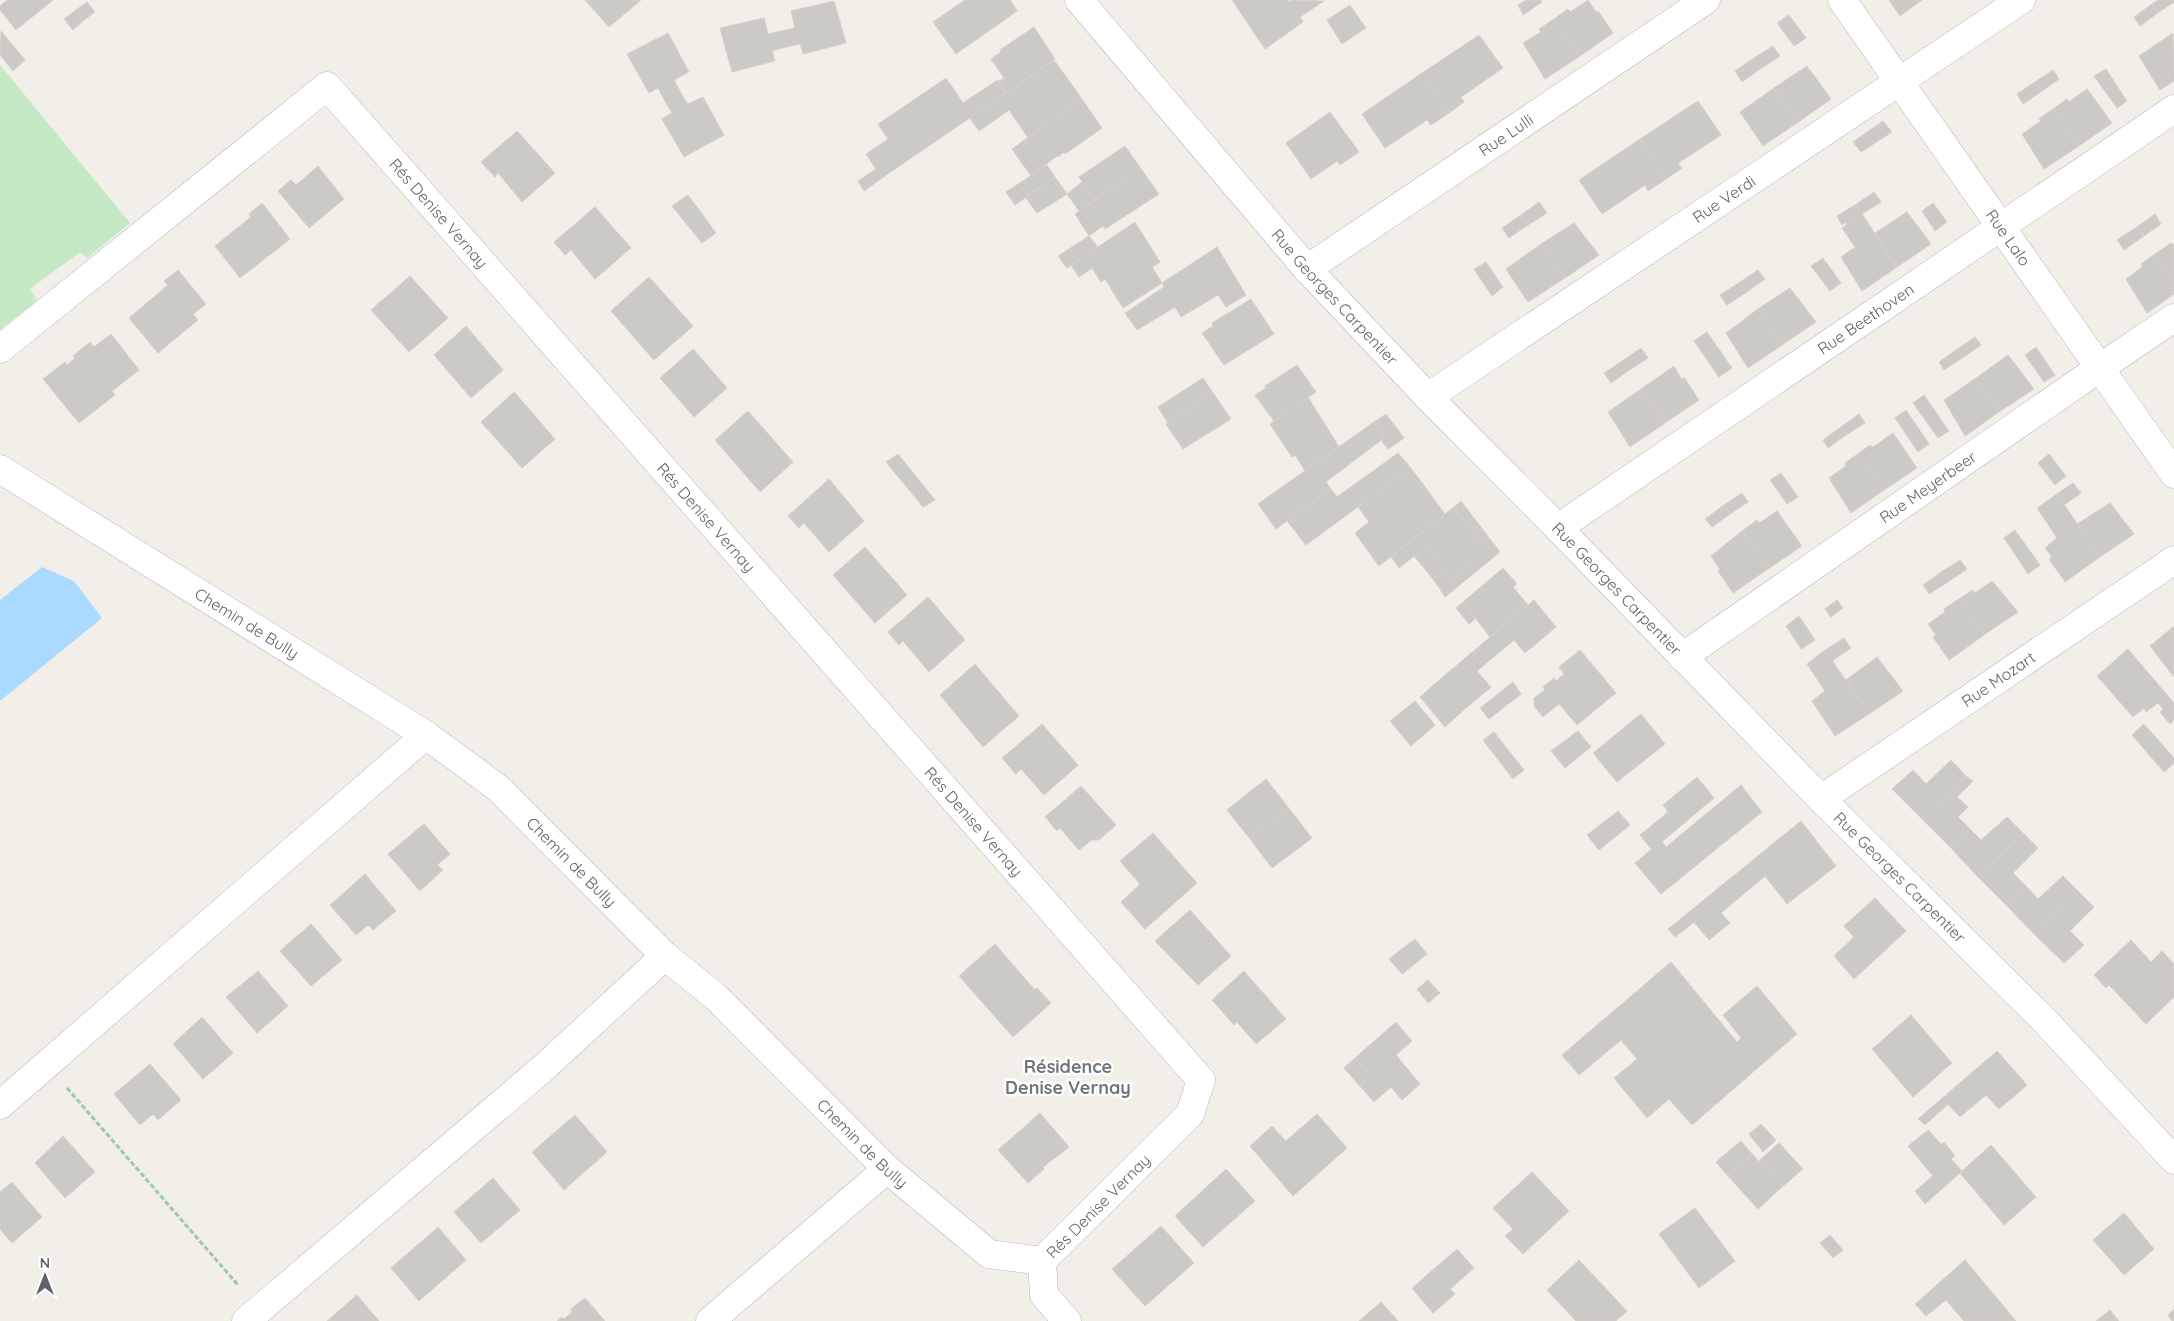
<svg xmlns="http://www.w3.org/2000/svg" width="2174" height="1321" font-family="Quicksand,sans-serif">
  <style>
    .green { fill: #c5e8c5 }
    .water { fill: #aadaff }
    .building { fill: #cccac5; stroke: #d6d1c6 }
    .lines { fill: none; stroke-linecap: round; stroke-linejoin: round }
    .street-casing { stroke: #b5b8bc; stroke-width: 29 }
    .path { stroke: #9cc7a9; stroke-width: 3; stroke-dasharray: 5 2.5; stroke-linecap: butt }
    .street { stroke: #fff; stroke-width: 28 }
    .labels { text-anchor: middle; stroke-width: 5; stroke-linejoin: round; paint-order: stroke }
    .street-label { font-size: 16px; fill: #5f6368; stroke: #fff }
    .neighbourhood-label { font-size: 18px; font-weight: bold; fill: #70757a; stroke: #fff }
  </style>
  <rect width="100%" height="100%" fill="#f1efe8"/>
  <path class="green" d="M0,65L130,223L87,258L80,252L30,289L37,300L0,330Z"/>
  <path class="water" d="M42,567L74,581L102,618L0,701V600Z"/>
  <path class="building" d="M7,0H53L16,30L0,10V6Z
    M585,0H641L609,27Z
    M965,0H1010L1017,11L956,54L933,22Z
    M1232,0H1288L1289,2L1292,0L1324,1L1300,17L1303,22L1265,49Z
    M1526,0H1541L1542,2L1523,15L1518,5Z
    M1588,0L1596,12L1598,11L1613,33L1580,56L1554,19L1568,9L1570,12Z
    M1889,0H1922L1900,16Z
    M2158,0H2174V2L2159,12L2152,4Z
    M834,1L846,43L803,54L800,44L786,47L772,51L775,61L732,72L720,28L764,18L768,34L781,31L795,28L791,11Z
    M87,2L95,12L84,20L76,10Z
    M2152,4L2159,12L2140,26L2134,17Z
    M1350,5L1366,28L1342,44L1327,20Z
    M76,10L84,20L73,30L64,19Z
    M1789,15L1806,38L1794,46L1777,23Z
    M1554,19L1580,56L1545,79L1523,43L1541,32L1539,29Z
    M1034,27L1055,59L1006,93L998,82L1004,78L991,59L1001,52L1000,50Z
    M1,31L25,60L13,71L0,55Z
    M668,33L689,72L674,80L681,93L688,104L703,97L724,135L684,157L662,119L672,113L665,101L658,88L649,93L627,54Z
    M2173,33L2174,81L2160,90L2139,56Z
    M1479,35L1503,68L1461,97L1464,102L1449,113L1422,73Z
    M1773,46L1780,56L1760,69L1754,58Z
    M1754,58L1760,69L1742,82L1735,71Z
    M1054,60L1082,99L1028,138L1009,110L979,131L970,118Z
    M1807,66L1831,99L1797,123L1774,88Z
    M2106,69L2127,101L2117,108L2094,76Z
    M2053,70L2059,79L2042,91L2035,82Z
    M1422,73L1449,113L1431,125L1427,120L1385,148L1362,114Z
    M946,78L963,103L998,80L1006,93L882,178L866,154L888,139L878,124Z
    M2035,82L2042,91L2023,104L2017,94Z
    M1774,88L1797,123L1763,146L1740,112Z
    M2087,89L2112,123L2079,146L2053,109L2067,99L2069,102Z
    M1082,99L1102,128L1065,154L1064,152L1058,157L1057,156L1031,176L1012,149Z
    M1698,101L1721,135L1678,163L1682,168L1666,179L1640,139Z
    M2053,109L2079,146L2044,169L2022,134L2041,121L2039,119Z
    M1330,112L1359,152L1340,165L1337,161L1311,179L1286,143Z
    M1883,121L1892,132L1861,152L1853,142Z
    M517,131L555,173L522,202L498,173L495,177L481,162Z
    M1640,139L1666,179L1648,191L1645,185L1602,214L1579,180Z
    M1125,146L1141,169L1095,200L1079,177Z
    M1047,165L1055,177L1015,205L1006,192Z
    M318,166L344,199L309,228L278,191L291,180L296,185Z
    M876,169L882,178L864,191L858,181Z
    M1141,169L1159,194L1105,229L1103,226L1089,236L1075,214Z
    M1055,177L1067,194L1037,213L1026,198Z
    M1082,182L1095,200L1079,211L1067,194Z
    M1874,192L1881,202L1862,214L1855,205Z
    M688,195L716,233L702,243L672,206Z
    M1539,202L1547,213L1528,225L1521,215Z
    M262,203L290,239L240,278L215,246L251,217L249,214Z
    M1933,203L1947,222L1935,231L1922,211Z
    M1855,205L1862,214L1846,225L1845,222L1842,225L1837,216Z
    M595,207L631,248L595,279L571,250L565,255L554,242Z
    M1907,212L1931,244L1897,267L1875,233Z
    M1862,214L1897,267L1862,291L1841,257L1855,247L1842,228Z
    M2155,214L2161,224L2144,236L2137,227Z
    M1521,215L1528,225L1509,238L1502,228Z
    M1135,222L1160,262L1152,267L1162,283L1123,308L1105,279L1101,282L1092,268L1079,277L1071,265Z
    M1574,223L1599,255L1565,278L1541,244Z
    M2137,227L2144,236L2124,250L2117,240Z
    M1089,236L1098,247L1067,268L1058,256Z
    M2171,243L2174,245V281L2155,254Z
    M1541,244L1565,278L1528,302L1506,269Z
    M1217,247L1246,295L1226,307L1218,295L1181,317L1175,307L1137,330L1125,313L1164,287L1162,283Z
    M2155,254L2174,281V294L2147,313L2126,279L2142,267L2141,264Z
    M1823,258L1841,283L1830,291L1811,266Z
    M1486,262L1503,287L1492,296L1474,269Z
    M178,270L206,304L193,314L198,320L158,353L129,318L168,285L164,281Z
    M1758,270L1765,279L1747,292L1740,282Z
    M410,276L448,318L409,352L371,310Z
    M649,277L693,326L654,360L611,311Z
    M1740,282L1747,292L1727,305L1720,295Z
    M1790,288L1816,322L1782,345L1758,309Z
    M1251,299L1274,334L1224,365L1202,333L1213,326L1212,323Z
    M1758,309L1782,345L1748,368L1726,333Z
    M466,326L503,370L471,398L434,355Z
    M1707,332L1732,368L1719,377L1694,341Z
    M111,334L139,370L112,391L115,395L79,423L43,379L65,362L67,365L75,358L73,356L90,342L94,347Z
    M1975,337L1981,345L1962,358L1956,350Z
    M2036,347L2055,375L2044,382L2025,355Z
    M1641,348L1648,358L1628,371L1622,361Z
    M693,349L727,388L694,417L660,378Z
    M1956,350L1962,358L1944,370L1939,362Z
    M2008,355L2034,389L1999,412L1976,378Z
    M1622,361L1628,371L1611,383L1604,373Z
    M1297,365L1316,392L1274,421L1255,395L1266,388L1265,386Z
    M1674,366L1682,380L1684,377L1699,400L1665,423L1641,389Z
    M1203,378L1213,393L1168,423L1158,407Z
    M1976,378L1999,412L1965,436L1944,400Z
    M1641,389L1665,423L1630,447L1608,412Z
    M514,392L555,439L522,468L481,422Z
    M1213,393L1231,419L1183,449L1166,424Z
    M1924,395L1949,431L1938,438L1913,403Z
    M1308,397L1339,447L1305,471L1295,455L1292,457L1270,424Z
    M1906,410L1929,444L1918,452L1895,418Z
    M748,411L793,462L760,492L715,440Z
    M1386,414L1404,438L1388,449L1381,440L1385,437L1374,422Z
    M1859,414L1865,423L1846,435L1841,427Z
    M1374,422L1385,437L1326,482L1331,489L1276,529L1258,504Z
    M1841,427L1846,435L1828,448L1823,440Z
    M1893,433L1917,468L1884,490L1859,453L1870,445L1873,447Z
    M1398,453L1411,468L1306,545L1287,521L1331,489L1337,497Z
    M1859,453L1884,490L1851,513L1829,478L1846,466L1845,463Z
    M898,454L935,500L923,507L886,462Z
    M2049,454L2066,476L2055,485L2038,463Z
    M1411,468L1445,514L1379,566L1355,533L1369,522L1358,507Z
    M1781,473L1798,497L1787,504L1770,480Z
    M829,479L864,521L829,552L804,523L799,528L788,516Z
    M2073,483L2081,493L2064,505L2057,494Z
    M1742,493L1748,502L1730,514L1724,505Z
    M2057,494L2100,557L2065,582L2049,559L2052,557L2045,548L2057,538L2037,508Z
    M1461,501L1487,535L1480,541L1454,507Z
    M2110,503L2134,534L2100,557L2077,524Z
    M1724,505L1730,514L1712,527L1705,519Z
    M1454,507L1480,541L1487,535L1494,544L1440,589L1433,579L1445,570L1427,546L1399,568L1391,557Z
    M1777,511L1802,546L1768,569L1742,531L1757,520L1759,523Z
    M2015,530L2040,565L2028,574L2004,538Z
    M1742,531L1768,569L1733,593L1718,571L1720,569L1711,556Z
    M1494,544L1500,552L1445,597L1440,589Z
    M1427,546L1445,570L1433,579L1414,556Z
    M865,547L907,595L875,623L833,575Z
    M1960,560L1967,569L1948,582L1941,572Z
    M1503,568L1517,584L1513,587L1528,605L1490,637L1463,602Z
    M1941,572L1948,582L1929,594L1923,585Z
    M1992,581L2018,612L1984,635L1959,599L1973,590L1975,593Z
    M928,597L965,640L929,672L903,641L899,645L888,632Z
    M1959,599L1984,635L1949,660L1933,637L1936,635L1928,624L1945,612L1944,609Z
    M1534,600L1556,627L1525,653L1514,640L1477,671L1491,687L1465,709L1438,681Z
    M1837,600L1843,608L1831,617L1825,609Z
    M1463,602L1475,619L1469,624L1456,608Z
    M1799,616L1815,640L1801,649L1786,626Z
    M2174,626V677L2150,646Z
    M1844,638L1851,648L1832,661L1825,650Z
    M2128,649L2174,703V720L2170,724L2160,712L2163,709L2158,703L2146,712L2144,708L2133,717L2097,676Z
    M1580,650L1616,693L1577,725L1559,704L1543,717L1534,706V698L1545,690L1543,687L1554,678L1556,681L1564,674L1559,667Z
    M1825,650L1869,714L1835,736L1812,701L1825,691L1807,664Z
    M1877,657L1903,691L1869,714L1846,680Z
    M975,664L1019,716L983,747L940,695Z
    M1438,681L1465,709L1445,727L1420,697Z
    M1513,682L1521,694L1489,719L1480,708Z
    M1415,701L1435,725L1411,746L1390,721Z
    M1641,714L1665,744L1617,782L1593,753Z
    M1042,724L1078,765L1044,795L1021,769L1016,774L1002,758Z
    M2144,724L2174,758V763L2164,772L2132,735Z
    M1578,731L1591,747L1565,768L1551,751Z
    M1494,732L1524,770L1513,779L1483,740Z
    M1951,760L1966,776L1922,819L1892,789L1913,770L1926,784Z
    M1966,776L1973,781L1957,797L1968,807L1958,817L1970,829L1951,848L1922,819Z
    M1697,777L1714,798L1652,850L1640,835L1668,812L1663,805Z
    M1266,779L1288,807L1250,839L1227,810Z
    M1741,785L1762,812L1661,894L1635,863L1662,841L1666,847Z
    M1081,786L1116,825L1099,840H1092L1079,850L1060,828L1057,831L1045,817Z
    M1288,807L1312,838L1272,868L1250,839Z
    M1618,811L1630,825L1599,850L1587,835Z
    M2007,817L2023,833L1978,877L1951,848L1970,829L1981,840Z
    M1801,821L1836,866L1787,904L1765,876L1721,913L1730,923L1709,940L1694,922L1675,937L1668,929Z
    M424,824L450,854L437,865L443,870L420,891L388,854Z
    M1153,833L1197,883L1145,929L1121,902L1140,884L1120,861Z
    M2023,833L2038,848L2013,873L2027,887L2007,906L1978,877Z
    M365,874L396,911L373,930L368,925L356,935L330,905Z
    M2063,876L2079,892L2035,935L2007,906L2027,887L2038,899Z
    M2079,892L2094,907L2070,931L2084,945L2064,963L2035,935Z
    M1875,898L1906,931L1854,979L1834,956L1854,937L1844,926Z
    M1190,910L1231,956L1198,985L1155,941Z
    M311,924L342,960L311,986L280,951Z
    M1415,939L1427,954L1402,974L1389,959Z
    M2131,940L2151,962L2162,951L2174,964V997L2146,1024L2109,985L2106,988L2094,975Z
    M995,944L1035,990L1037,988L1051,1003L1013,1037L959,976Z
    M1671,962L1737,1042L1741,1038L1723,1015L1757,986L1797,1034L1692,1125L1669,1099L1647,1118L1614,1078L1637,1059L1621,1040L1579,1075L1562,1055Z
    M258,971L288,1006L257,1033L226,997Z
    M1244,971L1286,1019L1256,1044L1237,1022L1234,1025L1212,1000Z
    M1428,980L1440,993L1428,1003L1417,989Z
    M1911,1015L1952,1063L1913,1097L1872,1049Z
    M202,1017L233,1053L203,1079L173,1044Z
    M1396,1022L1412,1041L1396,1055L1420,1084L1402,1100L1391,1087L1374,1102L1359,1085L1371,1075L1355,1058Z
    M1997,1051L2027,1085L1999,1109L1986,1095L1960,1117L1948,1104L1925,1125L1918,1119Z
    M1355,1058L1371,1075L1359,1085L1344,1068Z
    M150,1064L181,1100L158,1120L153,1114L140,1125L114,1094Z
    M1040,1113L1069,1147L1043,1167L1044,1169L1028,1183L998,1150Z
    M1317,1114L1347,1148L1293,1196L1250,1146L1272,1126L1286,1141Z
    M575,1115L607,1152L564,1190L532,1152Z
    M1761,1124L1776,1140L1763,1152L1749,1134Z
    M1928,1130L1941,1144L1944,1142L1955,1156L1951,1159L1962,1171L1925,1204L1915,1191L1933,1176L1908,1146Z
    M63,1136L95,1172L65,1198L35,1163Z
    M1741,1141L1752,1154L1728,1176L1716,1162Z
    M1779,1143L1803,1169L1782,1187L1759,1161Z
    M1991,1145L2036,1197L2004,1225L1960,1173Z
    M1752,1154L1782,1187L1758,1209L1728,1176Z
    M1226,1169L1255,1201L1203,1247L1175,1216Z
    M1532,1172L1569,1211L1523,1254L1505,1236L1513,1229L1493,1208Z
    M493,1178L520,1210L481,1243L454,1212Z
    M12,1182L42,1217L12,1243L0,1229V1192Z
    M1695,1208L1735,1261L1699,1288L1659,1234Z
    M2124,1213L2154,1249L2124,1275L2093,1240Z
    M1161,1226L1194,1263L1145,1306L1112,1269Z
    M438,1227L466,1260L419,1301L391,1268Z
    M1830,1235L1843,1250L1833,1258L1820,1243Z
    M1457,1249L1474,1268L1450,1289L1455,1294L1433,1313L1412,1288Z
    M1579,1260L1627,1311L1616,1321H1576L1547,1290Z
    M1965,1260L2016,1321H1964L1946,1300L1926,1316L1915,1304Z
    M357,1295L379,1321H327Z
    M585,1298L605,1321H557L562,1317L564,1319L572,1312L571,1309Z
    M1381,1302L1398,1321H1359Z
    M2174,1309V1321H2172L2168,1315Z
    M2110,1310L2119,1321H2096Z"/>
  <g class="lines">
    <defs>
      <g id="street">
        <path id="s1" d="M1079,0L1307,269L1428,397L1558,528L1821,799L2045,1021L2174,1160"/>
        <path id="s2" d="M1842,0L2174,474"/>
        <path id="s3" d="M1307,269L1706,0"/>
        <path id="s4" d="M0,349L327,86L1201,1080L1190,1114L1042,1261"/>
        <path id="s5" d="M1428,397L2021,0"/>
        <path id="s6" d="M0,469L426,735L498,788L665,956L716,997L887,1169L989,1254L1042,1261"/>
        <path id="s7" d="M1558,528L2174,109"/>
        <path id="s8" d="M1682,657L2098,369L2174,318"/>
        <path id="s9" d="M1821,799L2174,560"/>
        <path d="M0,1105L426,735"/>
        <path d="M1042,1261L1044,1295L1067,1321"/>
        <path d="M246,1321L541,1070L665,956"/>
        <path d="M710,1321L887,1169"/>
      </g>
    </defs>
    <use href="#street" class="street-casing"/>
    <path class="path" d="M67,1088L238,1285"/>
    <use href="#street" class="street"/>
  </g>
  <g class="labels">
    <g class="street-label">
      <text dy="6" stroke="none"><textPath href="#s3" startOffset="240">Rue Lulli</textPath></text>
      <text dy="6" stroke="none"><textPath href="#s5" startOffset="356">Rue Verdi</textPath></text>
      <text dy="6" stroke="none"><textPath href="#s4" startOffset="589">Rés Denise Vernay</textPath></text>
      <text dy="6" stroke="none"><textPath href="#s2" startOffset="290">Rue Lalo</textPath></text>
      <text dy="6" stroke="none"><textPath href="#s1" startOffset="392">Rue Georges Carpentier</textPath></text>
      <text dy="6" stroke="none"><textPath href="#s7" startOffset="372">Rue Beethoven</textPath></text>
      <text dy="6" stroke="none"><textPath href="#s8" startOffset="299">Rue Meyerbeer</textPath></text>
      <text dy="6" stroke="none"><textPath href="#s4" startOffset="994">Rés Denise Vernay</textPath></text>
      <text dy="6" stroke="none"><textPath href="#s1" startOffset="798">Rue Georges Carpentier</textPath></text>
      <text dy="6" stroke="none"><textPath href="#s6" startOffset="291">Chemin de Bully</textPath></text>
      <text dy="6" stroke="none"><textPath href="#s9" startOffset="214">Rue Mozart</textPath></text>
      <text dy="6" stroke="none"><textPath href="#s4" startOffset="1399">Rés Denise Vernay</textPath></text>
      <text dy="6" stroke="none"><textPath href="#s6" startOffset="696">Chemin de Bully</textPath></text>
      <text dy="6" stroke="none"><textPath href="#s1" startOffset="1202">Rue Georges Carpentier</textPath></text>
      <text dy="6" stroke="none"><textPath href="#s6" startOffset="1101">Chemin de Bully</textPath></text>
      <text transform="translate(1098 1206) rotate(-45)" y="6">Rés Denise Vernay</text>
    </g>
    <g class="neighbourhood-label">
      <text x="1068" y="1073">Résidence<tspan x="1068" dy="21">Denise Vernay</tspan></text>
    </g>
  </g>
  <g transform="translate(45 1276)" stroke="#ffffff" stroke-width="4" paint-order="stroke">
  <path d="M0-4L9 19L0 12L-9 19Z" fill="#5f6368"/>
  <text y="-8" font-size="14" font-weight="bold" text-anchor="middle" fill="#5f6368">N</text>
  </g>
</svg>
